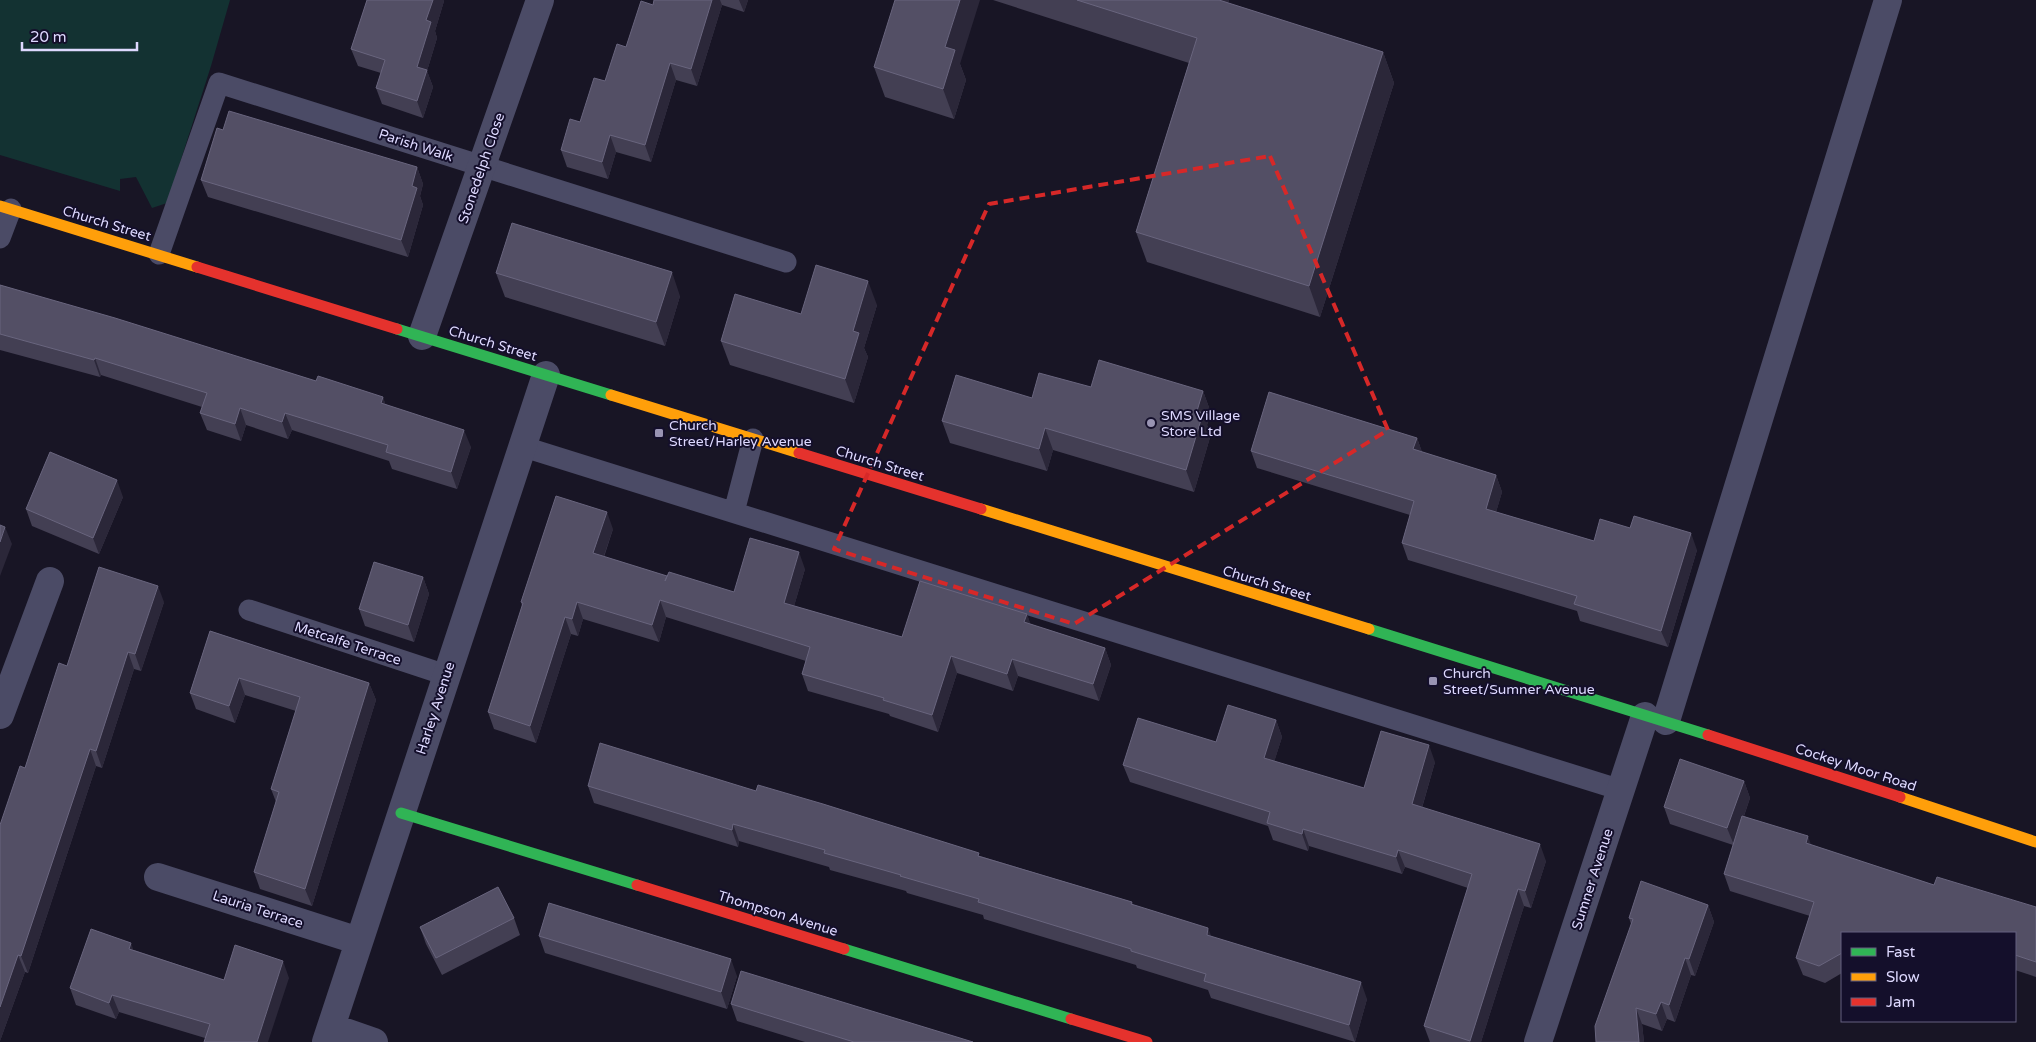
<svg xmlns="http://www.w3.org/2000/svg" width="2036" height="1042" font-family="'Varela Round',sans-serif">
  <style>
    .green { fill: #133232 }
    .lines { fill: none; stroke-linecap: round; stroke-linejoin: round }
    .lane { stroke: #4b4b66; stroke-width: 21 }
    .street { stroke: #4b4b66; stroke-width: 28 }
    .fast { stroke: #30b455; stroke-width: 11 }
    .slow { stroke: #ff9f0a; stroke-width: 11 }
    .jam { stroke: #e5322d; stroke-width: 11 }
    .wall { fill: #433f53 }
    .shaded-wall { fill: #2b2739 }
    .building { fill: #534f65; stroke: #69657e }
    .marked { fill: none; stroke: #d62828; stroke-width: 4; stroke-dasharray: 10 6; stroke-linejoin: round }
    .poi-dot { fill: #9994b3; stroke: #140f2b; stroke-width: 2 }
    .labels { text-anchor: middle; stroke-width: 4; stroke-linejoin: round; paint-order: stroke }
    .street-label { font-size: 14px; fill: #ded9ff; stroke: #140f2b }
    .poi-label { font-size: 14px; fill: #ded9ff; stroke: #140f2b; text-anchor: start }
  </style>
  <rect width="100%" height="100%" fill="#181525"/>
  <path class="green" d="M0,0H230L211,66L167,203L152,208L136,177L120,179V191L0,155Z"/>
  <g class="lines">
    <path class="lane" d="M0,238L11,209
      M159,254L219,83L786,262
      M521,446L1621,790
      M734,512L753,439
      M249,610L446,675"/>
    <path class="street" d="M422,336L540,0
      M0,715L50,581
      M1666,721L1888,0
      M158,877L359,941
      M331,1027L374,1042
      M326,1042L546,375
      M1538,1042L1645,716"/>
    <path class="fast" d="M397,329L611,395
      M1369,629L1708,735
      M401,813L637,885
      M844,949L1071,1019"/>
    <path class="slow" d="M0,206L197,267
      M611,395L799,453
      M981,509L1369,629
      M1900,797L2036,842"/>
    <path class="jam" d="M197,267L397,329
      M799,453L981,509
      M1708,735L1900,797
      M637,885L844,949
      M1071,1019L1147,1042"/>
  </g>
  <path class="wall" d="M367,0H443L444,1L435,31L437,38L427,71L433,87L423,118L382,104L376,88L381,73L358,66L351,49Z
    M654,0H748L744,12L722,5L697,86L676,80L651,162L616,152L608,179L567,167L561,150L580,122L605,81L653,5Z
    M993,0H1229L1228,3L1383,52L1394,83L1320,317L1147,262L1136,232L1189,63Z
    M960,64L966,80L954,119L885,97L874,67Z
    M223,130L417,167L423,184L420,196L423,205L408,257L208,197L201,180Z
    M496,273L680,296L665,346L505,297Z
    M0,285L316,381L383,397L385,404L471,447L457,489L392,469L389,461L292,430L288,439L246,425L241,441L207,430L200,413L202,407L101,375L100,377L0,350Z
    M877,305L864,348L868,357L854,403L730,365L721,341L801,314Z
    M1091,387L1203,391L1211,413L1207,425L1211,434L1194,492L1053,450L1047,471L950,443L942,421L1032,398Z
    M1417,438L1422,452L1496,475L1502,492L1496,512L1594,541L1697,550L1668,647L1580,621L1577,611L1408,560L1402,543L1410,515L1257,468L1251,451Z
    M123,497L99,554L32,526L26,509Z
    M613,529L604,557L667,576L734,592L805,569L794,606L902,637L1027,614L1030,624L1105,648L1111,665L1099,701L1018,676L1013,691L957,673L938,732L890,716L889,714L808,691L802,674L806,661L666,617L659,642L583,619L578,636L571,634L536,743L494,729L488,712L522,606L521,602Z
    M423,577L429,594L414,642L365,626L359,609Z
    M164,602L141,671L134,669L102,768L96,766L28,973L25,972L0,1041L25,768Z
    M210,631L369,683L376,700L312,906L260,889L254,872L276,802L271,789L296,711L245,695L235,723L196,709L190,693Z
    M1276,720L1282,737L1274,762L1364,788L1435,762L1422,808L1546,861L1531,908L1524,906L1481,1042H1430L1424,1026L1468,888L1405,867L1402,874L1309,846L1308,851L1273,840L1268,826L1130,782L1123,765L1216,742Z
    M1744,781L1750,798L1744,816L1811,845L1934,885L2036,907V977L2015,970V933H1842V973L1825,983L1803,975L1796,958L1810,916L1730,891L1724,874L1733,845L1670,824L1664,807Z
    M588,786L756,791L980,856L1132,902L1133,905L1367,999L1355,1042L1211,998L1208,990L1137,968L1136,965L984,919L983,915L907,893L906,891L830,870L829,867L739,841L738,847L594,803Z
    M1708,905L1714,922L1695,976L1691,975L1675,1022L1667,1019L1662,1031L1642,1024L1644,1042H1596L1631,924L1629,918Z
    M514,918L520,935L442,975L426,944L420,927Z
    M539,936L737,976L727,1009L545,953Z
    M134,950L224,980L289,978L205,1038L119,1012L116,1019L76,1005L70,988Z
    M731,1004L973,1042H805L737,1021Z"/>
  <path class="shaded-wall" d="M433,0H443L444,1L435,31L437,38L427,71L433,87L423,118L417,101V67L426,20Z
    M712,0H720L722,5L697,86L691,69Z
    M739,0H748L744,12Z
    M960,0H980L960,64L966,80L954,119L943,89L945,47Z
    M1211,0H1229L1220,27Z
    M1383,52L1394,83L1320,317L1309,286Z
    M670,63L676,80L651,162L645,145Z
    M610,135L616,152L608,179L602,162Z
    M417,167L423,184L420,196L423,205L408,257L401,240L412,186Z
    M672,272L680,296L665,346L656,322Z
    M868,281L877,305L864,348L868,357L854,403L845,379L853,331Z
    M95,358L101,375L100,377L94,360Z
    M1203,391L1211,413L1207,425L1211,434L1194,492L1186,470L1197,411Z
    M383,397L389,414L381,403Z
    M240,408L246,425L241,441L235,424Z
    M285,413L292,430L288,439L282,422Z
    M1045,428L1053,450L1047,471L1039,449Z
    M464,430L471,447L457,489L451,472Z
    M1417,438L1423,455L1413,449Z
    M1496,475L1502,492L1492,526L1486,509Z
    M117,480L123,497L99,554L93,538Z
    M607,512L613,529L599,570L593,553Z
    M5,527L12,544L0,576V542Z
    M1691,533L1697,550L1668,647L1661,631Z
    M799,552L805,569L790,620L784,603Z
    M423,577L429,594L414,642L408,625Z
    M158,586L164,602L141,671L135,654Z
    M660,600L666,617L659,642L652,625Z
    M577,602L583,619L578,636L572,619Z
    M1027,614L1033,631L1024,622Z
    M565,617L571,634L536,743L530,726Z
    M1105,648L1111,665L1099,701L1093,684Z
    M128,652L134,669L102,768L96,751Z
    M951,656L957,673L938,732L932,715Z
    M1012,659L1018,676L1013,691L1007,674Z
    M239,678L245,695L235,723L229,706Z
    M369,683L376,700L312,906L305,889Z
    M1276,720L1282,737L1270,775L1264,758Z
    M1429,745L1435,762L1418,821L1412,804Z
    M90,749L96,766L28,973L21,956Z
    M1744,781L1750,798L1734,845L1727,828Z
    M733,824L739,841L738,847L732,830Z
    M1303,829L1309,846L1308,851L1302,834Z
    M1808,836L1814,853L1806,843Z
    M1540,844L1546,861L1531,908L1525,891Z
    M1398,850L1405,867L1402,874L1396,857Z
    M1518,889L1524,906L1481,1042H1471L1470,1041Z
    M1708,905L1714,922L1695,976L1689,959Z
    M1208,928L1215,945L1207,935Z
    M131,943L137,960L129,949Z
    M18,955L25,972L0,1041V1007Z
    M1685,958L1691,975L1675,1022L1669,1005Z
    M731,959L737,976L727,1009L721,992Z
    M283,961L289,978L268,1042H257Z
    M1361,982L1367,999L1355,1042L1349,1025Z
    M112,995L119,1012L116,1019L109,1003Z
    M1661,1002L1667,1019L1662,1031L1656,1014Z
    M1636,1008L1642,1024L1644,1042H1639Z"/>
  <path class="building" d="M367,0H433L426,20L431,22L417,67L427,70L417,101L376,88L385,60L351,49Z
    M654,0H712L691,69L670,63L645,145L610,135L602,162L561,150L570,119L580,122L594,78L605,81L617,44L626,47L641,1L653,5Z
    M895,0H960L945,47L955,50L943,89L874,67Z
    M1077,0H1219L1383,52L1309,286L1136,232L1197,38Z
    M229,111L417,167L412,186L417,188L401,240L201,180L217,128L223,130Z
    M512,223L672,272L656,322L496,273Z
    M816,265L868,281L853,331L859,333L845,379L721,341L735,294L801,314Z
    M0,285L115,318L316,381L318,376L383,397L381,403L464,430L451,472L386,452L388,445L285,413L282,422L240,408L235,424L200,413L207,393L95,358L94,360L0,334Z
    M1099,360L1203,391L1197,411L1203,413L1186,470L1045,428L1039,449L942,421L956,375L1032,398L1039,373L1091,387Z
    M1269,392L1417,438L1413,449L1496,475L1486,509L1594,541L1600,519L1630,528L1634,516L1691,533L1661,631L1574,604L1577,596L1402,543L1414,501L1251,451Z
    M50,452L117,480L93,538L26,509Z
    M556,496L607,512L593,553L667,576L665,581L669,572L734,592L750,538L799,552L784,603L902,637L920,581L1027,614L1024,622L1105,648L1093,684L1012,659L1007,674L951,656L932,715L883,700L884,698L802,674L810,647L660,600L652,625L577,602L572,619L565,617L530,726L488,712L523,603L521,602Z
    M0,525L5,527L0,542Z
    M374,562L423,577L408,625L359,609Z
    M99,567L158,586L135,654L128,652L96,751L90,749L21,956L18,955L0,1007V825L20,766L25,768L59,663L67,666Z
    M210,631L369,683L305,889L254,872L279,792L271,789L300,697L239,678L229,706L190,693Z
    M1228,705L1276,720L1264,758L1364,788L1381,731L1429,745L1412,804L1540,844L1525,891L1518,889L1470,1041L1424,1026L1472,874L1398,850L1396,857L1303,829L1302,834L1267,823L1270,812L1123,765L1138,718L1216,742Z
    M600,743L756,791L758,785L823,804L979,853L978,856L1132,902L1131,904L1208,928L1207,935L1361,982L1349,1025L1204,981L1206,974L1131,951V949L978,902L979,899L900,876L901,875L824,853L825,850L733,824L732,830L588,786Z
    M1680,759L1744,781L1727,828L1664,807Z
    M1742,816L1808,836L1806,843L1934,885L1937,877L2036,907V962L2015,955V933H1842V953L1819,966L1796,958L1814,902L1724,874Z
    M1641,881L1708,905L1689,959L1685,958L1669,1005L1661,1002L1656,1014L1636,1008L1639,1042H1596L1595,1026L1633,919L1629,918Z
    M498,887L514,918L436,958L420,927Z
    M549,903L731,959L721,992L539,936Z
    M91,929L131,943L129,949L224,980L235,945L283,961L257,1042H204L210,1024L112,995L109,1003L70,988Z
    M741,971L973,1042H854L731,1004Z"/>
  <path class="marked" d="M1270,156L1388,430L1074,624L834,549L989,204Z"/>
  <g class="poi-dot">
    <circle cx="1151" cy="423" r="5"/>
    <rect x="654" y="428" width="10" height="10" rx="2.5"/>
    <rect x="1428" y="676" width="10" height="10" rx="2.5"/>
  </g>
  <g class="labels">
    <g class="street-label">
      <text transform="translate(416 145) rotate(18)" y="5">Parish Walk</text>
      <text transform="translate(481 168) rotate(-71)" y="5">Stonedelph Close</text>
      <text transform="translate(107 223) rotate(17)" y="5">Church Street</text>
      <text transform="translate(493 343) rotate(17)" y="5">Church Street</text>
      <text transform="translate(880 463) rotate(17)" y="5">Church Street</text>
      <text transform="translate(1267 583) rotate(17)" y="5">Church Street</text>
      <text transform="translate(348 643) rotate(18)" y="5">Metcalfe Terrace</text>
      <text transform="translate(435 708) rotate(-72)" y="5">Harley Avenue</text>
      <text transform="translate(1856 767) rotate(18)" y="5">Cockey Moor Road</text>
      <text transform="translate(1592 879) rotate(-72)" y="5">Sumner Avenue</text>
      <text transform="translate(258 909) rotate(18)" y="5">Lauria Terrace</text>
      <text transform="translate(778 913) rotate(17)" y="5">Thompson Avenue</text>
    </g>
    <g class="poi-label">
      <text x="1161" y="420">SMS Village<tspan x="1161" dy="16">Store Ltd</tspan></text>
      <text x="669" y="430">Church<tspan x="669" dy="16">Street/Harley Avenue</tspan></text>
      <text x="1443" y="678">Church<tspan x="1443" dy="16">Street/Sumner Avenue</tspan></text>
    </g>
  </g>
  <rect x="1841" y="932" width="175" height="90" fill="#140f2b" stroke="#656080"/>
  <rect x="1851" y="948" width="25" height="8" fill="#30b455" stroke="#656080"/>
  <text x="1886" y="957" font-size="15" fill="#ded9ff">Fast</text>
  <rect x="1851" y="973" width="25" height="8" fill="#ff9f0a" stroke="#656080"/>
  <text x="1886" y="982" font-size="15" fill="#ded9ff">Slow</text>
  <rect x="1851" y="998" width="25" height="8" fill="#e5322d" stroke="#656080"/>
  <text x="1886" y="1007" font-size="15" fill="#ded9ff">Jam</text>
  <path d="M22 42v8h115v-8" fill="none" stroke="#ded9ff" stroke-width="2.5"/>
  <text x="30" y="42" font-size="15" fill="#ded9ff" stroke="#140f2b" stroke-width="4" paint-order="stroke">20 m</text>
</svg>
